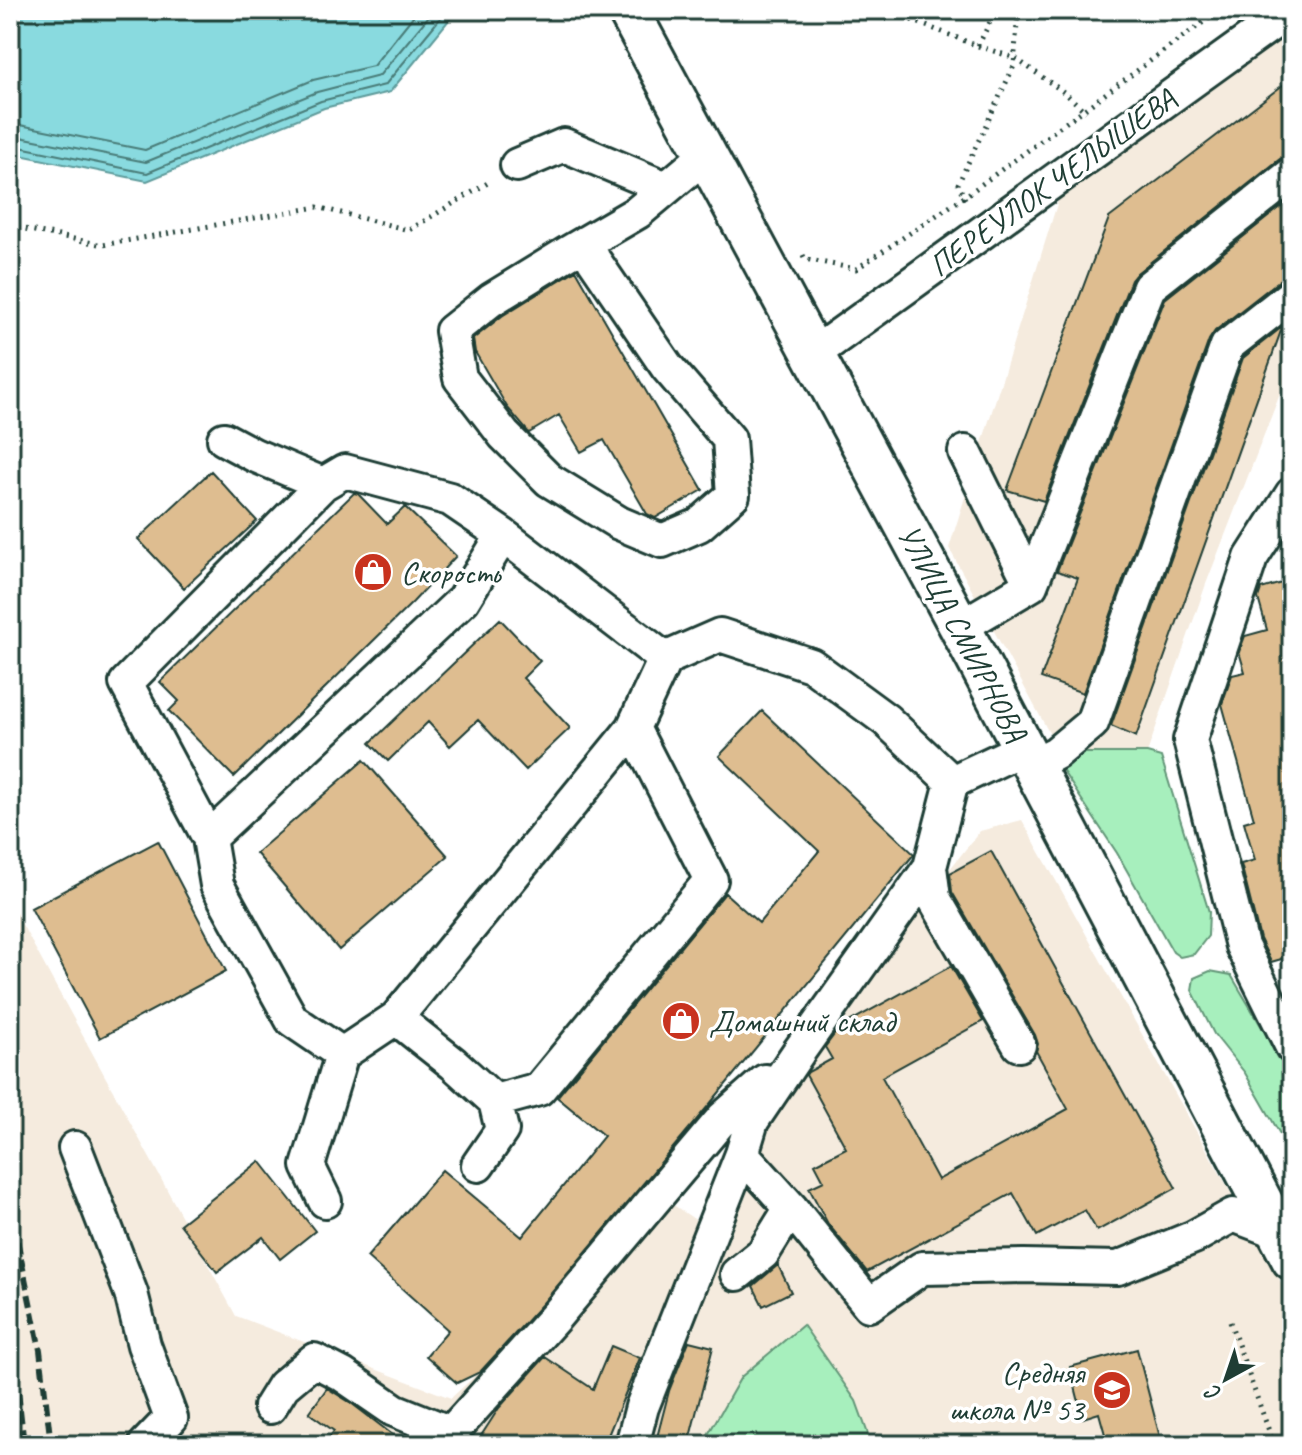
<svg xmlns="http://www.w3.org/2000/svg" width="1302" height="1455" font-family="Caveat,sans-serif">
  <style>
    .built { fill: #f5ebde }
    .green { fill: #a7efbd; stroke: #639678; stroke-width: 2 }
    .water { fill: #89dadf; stroke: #5f9b9b; stroke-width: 2 }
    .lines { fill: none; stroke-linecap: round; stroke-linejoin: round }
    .shore { stroke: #497c78; stroke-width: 2 }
    .building { fill: #debd90; stroke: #1f3d34; stroke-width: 2 }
    .minor-casing { stroke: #1f3d34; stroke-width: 38 }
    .major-casing { stroke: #1f3d34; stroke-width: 46 }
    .path { stroke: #1f3d34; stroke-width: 5; stroke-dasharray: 2 6; stroke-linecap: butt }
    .minor { stroke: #fff; stroke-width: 32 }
    .major { stroke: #fff; stroke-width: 40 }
    .rail { stroke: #1f3d34; stroke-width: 6; stroke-dasharray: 12 6; stroke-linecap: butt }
    .labels { text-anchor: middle; stroke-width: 7; stroke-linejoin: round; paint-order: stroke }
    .street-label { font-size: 32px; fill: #1f3d34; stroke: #fff }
    .poi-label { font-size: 32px; fill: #1f3d34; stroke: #fff; text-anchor: start }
  </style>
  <rect width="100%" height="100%" fill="#fff"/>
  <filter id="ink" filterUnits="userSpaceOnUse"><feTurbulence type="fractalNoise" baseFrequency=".0125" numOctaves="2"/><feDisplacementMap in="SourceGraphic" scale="16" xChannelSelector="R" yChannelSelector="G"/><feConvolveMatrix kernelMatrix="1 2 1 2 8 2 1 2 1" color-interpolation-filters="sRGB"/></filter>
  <g filter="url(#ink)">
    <path class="built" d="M1292,10V363L1206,584L1147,753H1060L949,548L1069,166Z
      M1022,820L1292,1302V1445H637L760,1134L806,1051L980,831Z
      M10,887L12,906L236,1316L451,1398L666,1200L703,1225L628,1445H10Z"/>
    <path class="green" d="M1060,753H1147L1161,757L1209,912L1208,936L1194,954L1180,957L1173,952L1117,853L1056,761Z
      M1210,971L1231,975L1292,1078V1141L1289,1144L1284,1141L1245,1073L1214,1034L1192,990L1194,978Z
      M803,1325L856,1401L872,1445H702L741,1377Z"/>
    <path class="water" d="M10,10H462L453,15L390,92L324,108L147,181L10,153Z"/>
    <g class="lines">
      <path class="shore" d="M10,123L145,150L313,80L373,66L418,10
        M10,135L146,162L317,92L379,76L434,10
        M10,145L147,173L321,101L385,85L447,10"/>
    </g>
    <path class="building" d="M1292,78V155L1280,159L1137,273L1131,280L1044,501L1007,490L1109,218Z
      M1292,198V276L1280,280L1215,331L1209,340L1083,693L1041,678L1078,578L1057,571L1165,299Z
      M576,270L703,490L655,518L647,514L604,440L581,452L559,415L529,433L507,407L475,352L473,339L502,316Z
      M1292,319V323L1281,331L1136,737L1111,726L1243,358Z
      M211,471L257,521L184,588L138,539Z
      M354,493L358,494L387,524L405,507L456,556L413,602L234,777L169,711L179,701L160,682Z
      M1292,580V956L1271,962L1260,939L1241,864L1255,860L1244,822L1254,819L1222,704L1232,675L1245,672L1239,652L1245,636L1267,630L1258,598L1261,589Z
      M500,619L540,661L523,678L570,728L526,770L478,720L450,746L428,722L388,761L370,743Z
      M762,711L914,854L709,1105L543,1303L480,1372L457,1383L426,1356L448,1330L367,1257L442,1170L522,1237L604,1136L557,1097L725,893L759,923L819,851L719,756Z
      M364,760L448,856L339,950L256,853Z
      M158,841L226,971L100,1038L31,908Z
      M991,851L1176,1188L1097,1231L1085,1210L1037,1236L1013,1193L867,1272L828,1224L809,1188L824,1181L815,1164L846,1148L806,1075L808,1072L832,1059L825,1047L840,1027L951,966L983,1021L882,1077L938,1180L1068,1109L1036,1051L1038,1044L1035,1035L952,892L950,873Z
      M260,1161L315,1231L280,1259L263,1237L217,1272L180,1224Z
      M778,1265L791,1292L763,1306L753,1286Z
      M689,1341L713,1347L688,1445H655L669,1391Z
      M611,1346L640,1358L604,1445H475L499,1408L545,1357L593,1389Z
      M1137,1349L1162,1445H1108L1099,1413L1083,1418L1070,1367Z
      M327,1388L351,1403L406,1445H323L334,1431L309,1413Z"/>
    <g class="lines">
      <defs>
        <path id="minor" d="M517,165L564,145L666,188
          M586,242L594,260L667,367L729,439L733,495L699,525L662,541L619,523L549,480L504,435L460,378L452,331L491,300L566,254L638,212L706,155
          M812,355L1291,10
          M224,439L254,455L323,484
          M965,452L1031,585
          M1292,494L1251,558L1190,740L1242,946L1292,1047
          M503,535L463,600L209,838L217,885L292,1020L342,1054L396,1018L633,728L665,659L720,635L811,665L886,720L952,782
          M960,627L1031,585L1149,287L1292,174
          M1033,765L1056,753L1092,723L1227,346L1292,295
          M209,838L126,683L323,484L345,471L450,499L503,535L665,659
          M930,867L934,898L1019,1045
          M396,1018L454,1064L495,1101L502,1130L478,1165
          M495,1101L539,1089L711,880L633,728
          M75,1148L131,1293L144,1345L171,1418L145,1445
          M742,1154L791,1208L869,1305L922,1268L1024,1266L1118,1268L1194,1237L1233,1215L1278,1232L1289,1227
          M325,1201L308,1166L342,1054
          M737,1274L763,1253L791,1208
          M270,1407L283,1386L314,1360L343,1375L394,1410L451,1433
          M444,1445L451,1433L557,1315L723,1118L765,1081
          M632,1445L642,1407L742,1154L752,1121L800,1050L930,867L952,782L1024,748"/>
        <path id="major" d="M628,10L960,627L1292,1259"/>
      </defs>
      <use href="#minor" class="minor-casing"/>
      <use href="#major" class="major-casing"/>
      <path class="path" d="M881,10L888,11L978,46L996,10
        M978,46L1015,58L1065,93L1086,112
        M965,199L958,184L1014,66L1018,10
        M10,226L103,245L317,207L409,230L491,181
        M803,255L805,259L856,269L964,197L1220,10
        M1230,1322L1274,1445"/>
      <use href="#minor" class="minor"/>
      <use href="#major" class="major"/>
      <path class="rail" d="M10,1206L40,1350L51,1445
        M10,1321L24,1445"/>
    </g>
  </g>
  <defs>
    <symbol id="shop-disc" viewBox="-11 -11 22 22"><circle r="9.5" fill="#c8321e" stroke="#fff"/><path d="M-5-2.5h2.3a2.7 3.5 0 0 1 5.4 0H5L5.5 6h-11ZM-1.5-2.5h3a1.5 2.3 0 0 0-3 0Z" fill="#fff"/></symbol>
    <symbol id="school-disc" viewBox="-11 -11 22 22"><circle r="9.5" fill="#c8321e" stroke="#fff"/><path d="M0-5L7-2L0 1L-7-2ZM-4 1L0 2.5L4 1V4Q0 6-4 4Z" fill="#fff"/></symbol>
  </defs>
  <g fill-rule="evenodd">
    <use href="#shop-disc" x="351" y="550" width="44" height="44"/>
    <use href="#shop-disc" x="659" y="999" width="44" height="44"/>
    <use href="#school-disc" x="1090" y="1368" width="44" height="44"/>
  </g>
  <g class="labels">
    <g class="street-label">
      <text transform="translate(1052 182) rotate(-36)" y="11">ПЕРЕУЛОК ЧЕЛЫШЕВА</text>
      <text transform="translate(963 633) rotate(62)" y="11">УЛИЦА СМИРНОВА</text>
    </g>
    <g class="poi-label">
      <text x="401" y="583">Скорость</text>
      <text x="709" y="1032">Домашний склад</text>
      <text x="1084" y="1383" text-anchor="end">Средняя<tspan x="1084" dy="37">школа № 53</tspan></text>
    </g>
  </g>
  <rect width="1302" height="1455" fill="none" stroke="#fff" stroke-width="40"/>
  <rect x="20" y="20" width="1262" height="1415" fill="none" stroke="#1f3d34" stroke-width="3" filter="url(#ink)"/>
  <g transform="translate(1226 1379) rotate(220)" stroke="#ffffff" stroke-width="6" paint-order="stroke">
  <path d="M0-6L14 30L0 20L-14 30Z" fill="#1f3d34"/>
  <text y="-12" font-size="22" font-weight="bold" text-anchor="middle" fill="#1f3d34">С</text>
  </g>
</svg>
